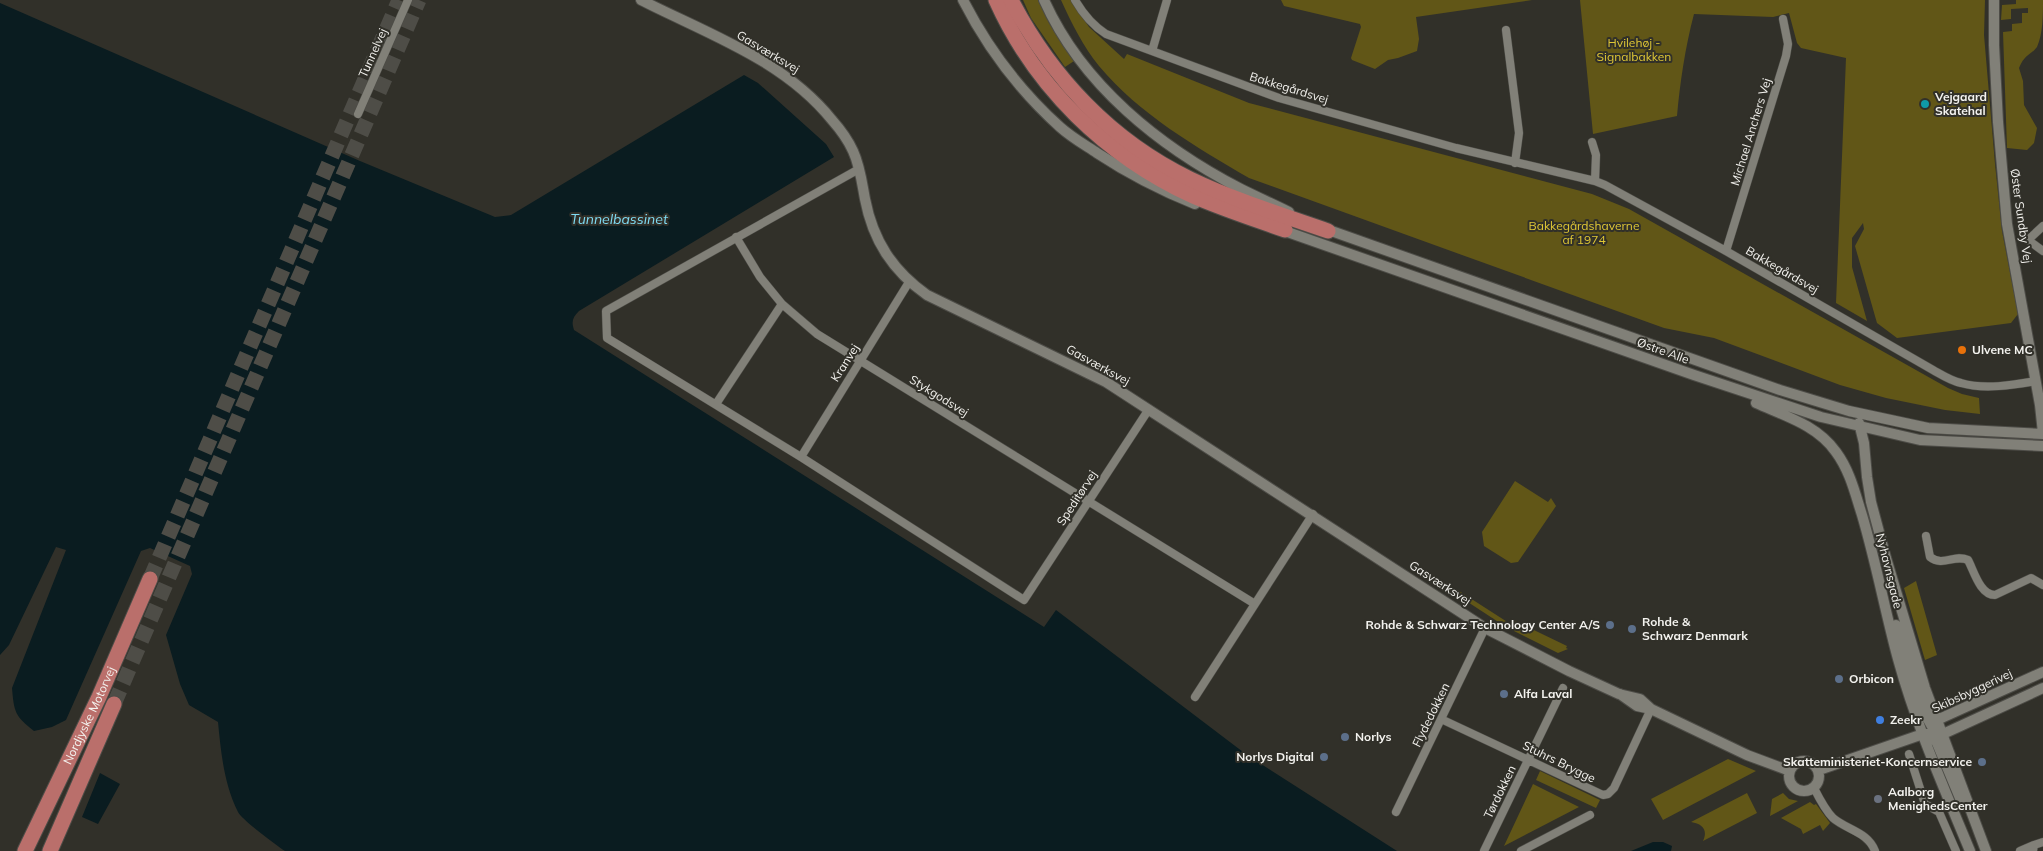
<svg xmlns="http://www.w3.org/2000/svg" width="2043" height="851" font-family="Mulish,sans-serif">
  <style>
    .green { fill: #615617 }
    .water { fill: #0a1c20 }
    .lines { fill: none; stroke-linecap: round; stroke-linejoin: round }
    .motorway-tunnel { stroke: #4e4d47; stroke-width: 15; stroke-dasharray: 15 8; stroke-linecap: butt }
    .minor-casing { stroke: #4d4c47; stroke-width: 9 }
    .tertiary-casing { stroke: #4d4c47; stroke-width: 12 }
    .motorway-casing { stroke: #4d4c47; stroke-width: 17 }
    .minor { stroke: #818078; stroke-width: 8 }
    .tertiary { stroke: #818078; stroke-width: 10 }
    .motorway { stroke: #ba6f6b; stroke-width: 15 }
    .culture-dot { fill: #0f9aa8; stroke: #313029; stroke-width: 2 }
    .food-dot { fill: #e8710a; stroke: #313029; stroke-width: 2 }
    .service-dot { fill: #5c6f8a; stroke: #313029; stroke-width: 2 }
    .shop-dot { fill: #3f7fe0; stroke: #313029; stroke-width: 2 }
    .worship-dot { fill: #6b7280; stroke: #313029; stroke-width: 2 }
    .labels { text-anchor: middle; stroke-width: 4; stroke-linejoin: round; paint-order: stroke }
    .park-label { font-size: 12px; fill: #e0c835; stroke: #313029 }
    .street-label { font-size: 12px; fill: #f3f2ee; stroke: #313029 }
    .poi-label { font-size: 12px; font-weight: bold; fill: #f3f2ee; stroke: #313029; text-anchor: start }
    .water-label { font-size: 14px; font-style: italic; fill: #7fdcf4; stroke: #313029 }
  </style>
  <rect width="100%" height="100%" fill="#313029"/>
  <path class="green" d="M1023,0H1038L1049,23L1074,61L1065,67L1031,18Z
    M1061,0H1071L1089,27L1124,59L1127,54L1249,103L1592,194L1629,209L1948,388L1962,394L1979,398L1980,414L1945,410L1886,398L1840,385L1714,338L1664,328L1249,178C1196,147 1139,114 1099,66C1083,46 1072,24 1061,0Z
    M1281,0H1532L1416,17L1419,39L1417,51L1398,58L1388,60L1375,69L1352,60L1351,58L1361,27L1360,24L1284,6Z
    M1580,0H1985L1984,35L1995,164L2002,231L2018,314L2011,323L1897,338L1877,323L1855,246L1864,229L1863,223L1852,238V267L1867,321L1836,303L1846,58L1801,48L1797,43L1789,13L1773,17L1694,14C1685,48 1680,83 1677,116L1593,134Z
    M2016,0H2043C2043,15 2043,34 2037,47C2030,56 2025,54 2019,68L2023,81L2024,105L2037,128L2034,143L2027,150L2007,148L2003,32L2012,31V24L2022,23V13H2028V8L2011,9V19L2001,20L2002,5L2016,4Z
    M1515,481L1548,502L1551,498L1556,506L1518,562L1511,563L1484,546L1482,532Z
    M1916,581L1937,655L1925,660L1904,588Z
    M1456,589L1512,625L1515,621L1567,646L1566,648L1568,649L1558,653L1506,627L1454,593Z
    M1728,759L1756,771L1663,820L1651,799Z
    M1540,771L1600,800L1596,808L1536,780Z
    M1533,784L1579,807L1504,846Z
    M1747,793L1757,813L1703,841C1708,830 1703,824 1691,822Z
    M1783,793L1789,799L1798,801L1770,816L1772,799Z
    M1810,802L1814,805L1816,804L1830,823L1823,831L1820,825L1803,834L1801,829L1781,818Z"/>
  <path class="water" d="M0,3L360,161L495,217L511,215L744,75L758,83L826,144L834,157L579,311C573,317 571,321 574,330L1044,627L1056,610L1247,755L1397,851H285C276,845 242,820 238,812C224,784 221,753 218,722L189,705L180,684L166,635L192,574L190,566L150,548L141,551L66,720L52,727L34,731C15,716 14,712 12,688L66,550L56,547L9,645L0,655Z
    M100,773L120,784L98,824L82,817Z
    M1653,842H1663L1672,846L1671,851H1631Z"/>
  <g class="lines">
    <path class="motorway-tunnel" d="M150,579L399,0
      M114,704L419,0"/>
    <defs>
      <path id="minor" d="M1075,0C1083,14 1092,25 1106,34L1279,98L1456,148L1595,181L1605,185L1726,251L1933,370C1942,375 1951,381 1961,383C1984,390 2013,385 2036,381
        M1506,30L1519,133L1515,163
        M1152,51L1167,0
        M358,114L408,0
        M1592,142L1596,155L1595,181
        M859,169L606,311L607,338L801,457L1024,600L1149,409
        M2043,226L2028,240L2043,251
        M736,237L760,277L782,304L817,334L1255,604
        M1726,251L1786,56L1788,44L1783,19
        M716,404L782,304
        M801,457L909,282
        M1926,536L1930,557C1943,567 1954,554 1968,560C1974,571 1980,595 1995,595L2031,578L2043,585
        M1195,697L1313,514
        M1441,719L1603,795L1608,794L1614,788L1651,709
        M1909,754L1925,804L1939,812L1956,851
        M1814,788C1819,798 1825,810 1833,818C1847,830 1868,832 1875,851
        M1396,812L1485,628
        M1484,851L1563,688
        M1521,851L1590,815
        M2020,851L2034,845
        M2033,851L2034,845L2043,842"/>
      <path id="tertiary" d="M641,0C708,34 784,60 832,120C840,129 848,140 853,151C860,166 862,183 865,199C873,241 893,271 927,295L1106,382L1485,628L1569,671L1619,694L1640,699L1651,709
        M963,0C987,47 1020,91 1060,127C1071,137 1085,145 1097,153C1129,174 1160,190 1195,204
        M1044,0C1082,85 1160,147 1241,189C1257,197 1273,204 1289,212
        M1994,0V45L1998,122L2007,224L2040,405L2043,433
        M1323,228L1780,390L1849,411L1928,428L2043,434
        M1279,229L1694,375L1821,417L1920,440L2043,446
        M1756,403C1785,416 1817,425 1836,452C1850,471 1855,493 1862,515C1876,562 1885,611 1898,659C1916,725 1944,788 1970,851
        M1859,423L1864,443L1867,477L1871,502L1886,558L1925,688L1986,851
        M1896,625L1925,714L1934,730L1942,734
        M1620,694L1637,706L1651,709L1747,755L1790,771
        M1932,724L1937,720L2043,672
        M1924,735L1933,738L1937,743L1960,798
        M1789 776a15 15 0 1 1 30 0a15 15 0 1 1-30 0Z
        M1819,770L1923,734H1943L2043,688"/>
      <g id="motorway">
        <path d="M996,0C1035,87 1106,156 1193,196C1223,209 1254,219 1285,230"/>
        <path d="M1011,0C1051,77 1111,141 1190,179C1234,200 1282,215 1328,231"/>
        <path id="s1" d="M25,851L99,697L150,579"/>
        <path d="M50,851L114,704"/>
      </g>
    </defs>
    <use href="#minor" class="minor-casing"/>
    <use href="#tertiary" class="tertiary-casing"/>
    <use href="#motorway" class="motorway-casing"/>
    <use href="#minor" class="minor"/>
    <use href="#tertiary" class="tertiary"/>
    <use href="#motorway" class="motorway"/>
  </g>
  <circle class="culture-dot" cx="1925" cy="104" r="5"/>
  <circle class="food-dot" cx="1962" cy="350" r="5"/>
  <g class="service-dot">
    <circle cx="1610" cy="625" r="5"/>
    <circle cx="1632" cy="629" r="5"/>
    <circle cx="1839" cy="679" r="5"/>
    <circle cx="1504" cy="694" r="5"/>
    <circle cx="1345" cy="737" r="5"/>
    <circle cx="1324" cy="757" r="5"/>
    <circle cx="1982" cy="762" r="5"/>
  </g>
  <circle class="shop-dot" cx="1880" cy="720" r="5"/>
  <circle class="worship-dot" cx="1878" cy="799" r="5"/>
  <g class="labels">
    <g class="park-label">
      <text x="1634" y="47">Hvilehøj -<tspan x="1634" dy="14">Signalbakken</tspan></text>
      <text x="1584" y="230">Bakkegårdshaverne<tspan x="1584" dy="14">af 1974</tspan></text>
    </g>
    <g class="street-label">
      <text transform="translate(768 52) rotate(31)" y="4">Gasværksvej</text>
      <text transform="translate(373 53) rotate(-66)" y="4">Tunnelvej</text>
      <text transform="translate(1289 88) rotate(17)" y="4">Bakkegårdsvej</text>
      <text transform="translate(1751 132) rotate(-73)" y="4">Michael Anchers Vej</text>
      <text transform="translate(2021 216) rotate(82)" y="4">Øster Sundby Vej</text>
      <text transform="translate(1782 270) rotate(30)" y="4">Bakkegårdsvej</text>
      <text transform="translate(1663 351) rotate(20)" y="4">Østre Alle</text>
      <text transform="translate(845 363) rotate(-58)" y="4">Kranvej</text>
      <text transform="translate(1098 365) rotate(29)" y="4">Gasværksvej</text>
      <text transform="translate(939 396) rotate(32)" y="4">Stykgodsvej</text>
      <text transform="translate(1077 498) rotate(-57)" y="4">Speditørvej</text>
      <text transform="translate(1889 571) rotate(76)" y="4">Nyhavnsgade</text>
      <text transform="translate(1440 583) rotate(33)" y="4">Gasværksvej</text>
      <text transform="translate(1972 691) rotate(-25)" y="4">Skibsbyggerivej</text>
      <text transform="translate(1431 715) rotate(-64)" y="4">Flydedokken</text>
      <text dy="4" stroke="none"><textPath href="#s1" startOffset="150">Nordjyske Motorvej</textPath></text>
      <text transform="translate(1559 762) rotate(26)" y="4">Stuhrs Brygge</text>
      <text transform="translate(1500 792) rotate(-64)" y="4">Tørdokken</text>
    </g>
    <g class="poi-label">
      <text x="1935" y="101">Vejgaard<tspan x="1935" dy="14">Skatehal</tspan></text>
      <text x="1972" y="354">Ulvene MC</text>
      <text x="1642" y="626">Rohde &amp;<tspan x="1642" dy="14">Schwarz Denmark</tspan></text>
      <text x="1600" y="629" text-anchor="end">Rohde &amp; Schwarz Technology Center A/S</text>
      <text x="1849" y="683">Orbicon</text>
      <text x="1514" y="698">Alfa Laval</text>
      <text x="1890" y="724">Zeekr</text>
      <text x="1355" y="741">Norlys</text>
      <text x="1314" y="761" text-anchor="end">Norlys Digital</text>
      <text x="1972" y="766" text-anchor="end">Skatteministeriet-Koncernservice</text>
      <text x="1888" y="796">Aalborg<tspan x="1888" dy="14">MenighedsCenter</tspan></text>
    </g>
    <g class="water-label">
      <text x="619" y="224">Tunnelbassinet</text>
    </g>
  </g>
</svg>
